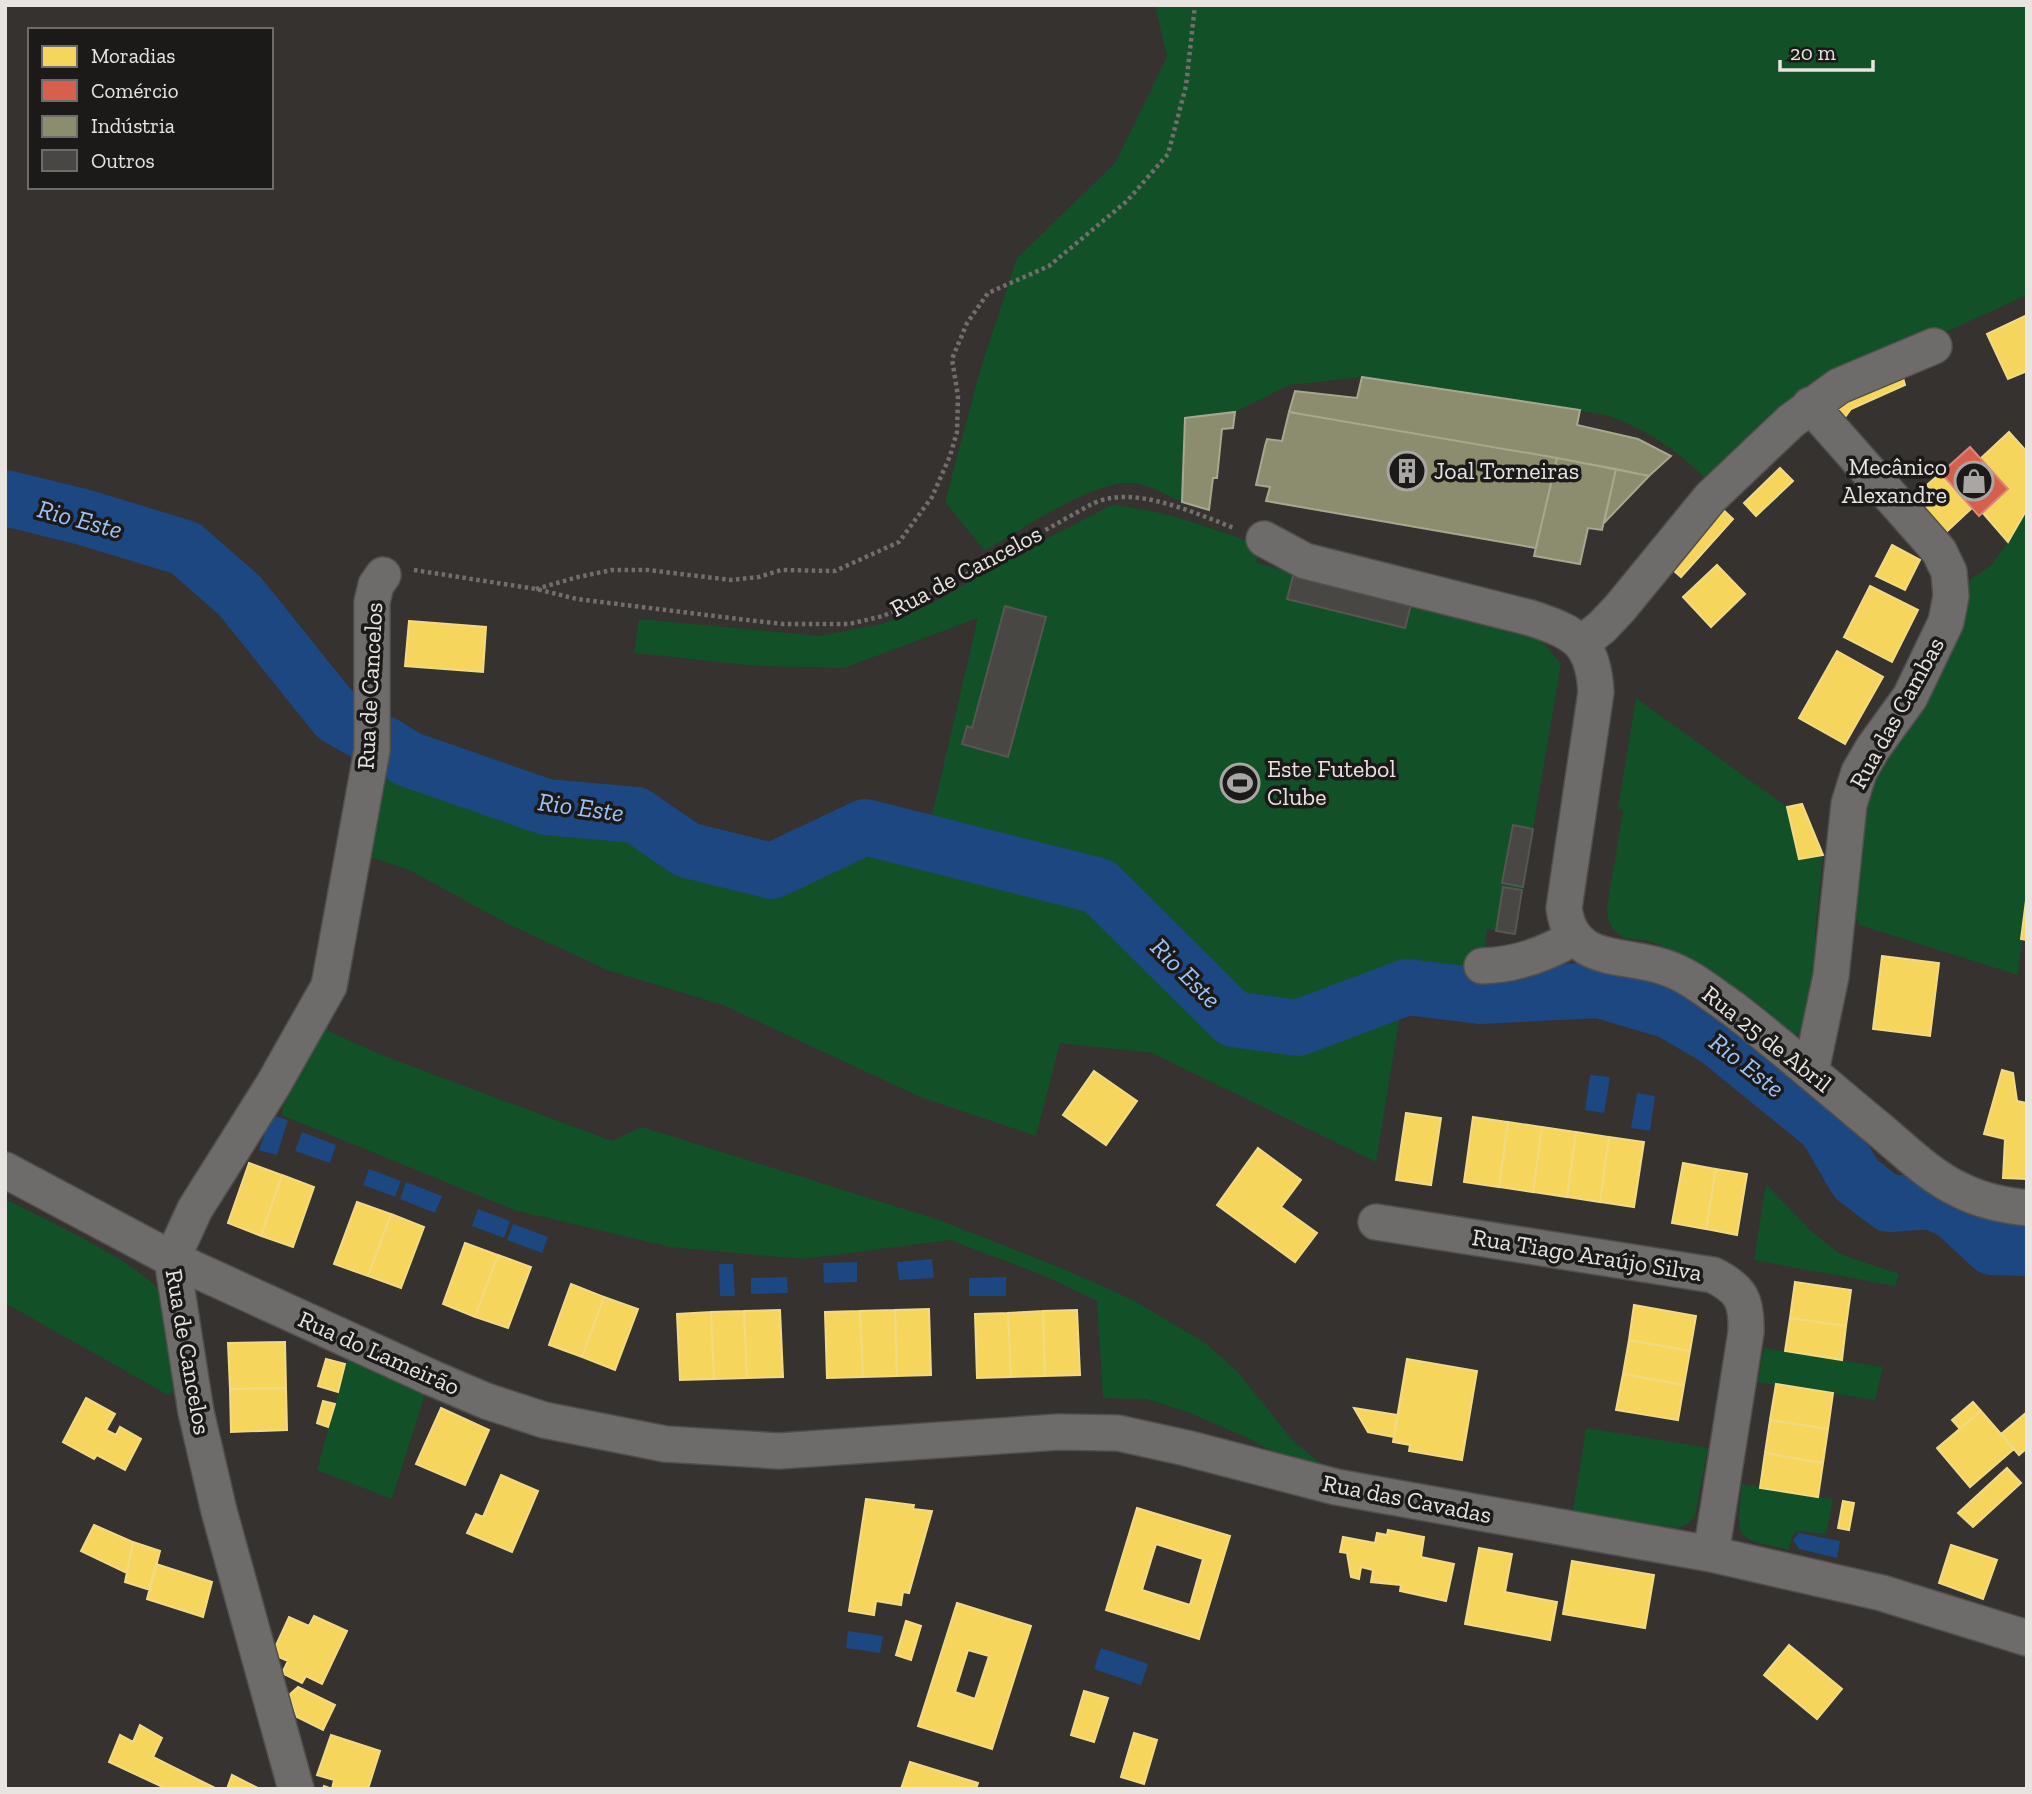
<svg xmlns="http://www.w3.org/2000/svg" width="2032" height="1794" font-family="'Zilla Slab',serif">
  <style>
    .green { fill: #125027 }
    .water { fill: #1c4780 }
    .homes { fill: #f6d55c; stroke: #f2da84; stroke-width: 2; fill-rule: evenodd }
    .shops { fill: #d6604d; stroke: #db8879; stroke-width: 2 }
    .industry { fill: #8c8c6e; stroke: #a8a790; stroke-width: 2 }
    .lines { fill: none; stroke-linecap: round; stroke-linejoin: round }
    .river { stroke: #1c4780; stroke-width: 56 }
    .building { fill: #494744; stroke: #585653; stroke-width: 2 }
    .minor-casing { stroke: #514f4c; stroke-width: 38 }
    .path { stroke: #716e6c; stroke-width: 4.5; stroke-dasharray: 3.5 3.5; stroke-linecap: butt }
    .minor { stroke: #6e6c6a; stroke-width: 35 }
    .labels { text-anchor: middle; stroke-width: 7; stroke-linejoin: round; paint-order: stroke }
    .poi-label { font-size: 24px; fill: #e8e5e1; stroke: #1c1a18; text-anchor: start }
    .street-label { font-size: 24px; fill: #e8e5e1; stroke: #1c1a18 }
    .water-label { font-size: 26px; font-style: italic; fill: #9cc2f8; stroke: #1c1a18 }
  </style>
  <rect width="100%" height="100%" fill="#35322f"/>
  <path class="green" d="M1155,5H2027V295L1937,336L1709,482C1675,449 1652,432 1606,415L1362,377L1290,385L1235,412L1185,418L1182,502C1166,495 1149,484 1131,483C1091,481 1021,530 985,551L945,502L981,367L1017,258L1115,163L1167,57Z
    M1112,505C1166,510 1211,528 1261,546L1256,563L1535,632L1561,664L1515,934L1487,929L1481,984L1405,979L1295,1014L1234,1003L1100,875L928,832L978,618L844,668L757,666L634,653L639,619L819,636L882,624L935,602L999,563Z
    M2027,509V893L2018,975L1859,925L1852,910L1854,815L1962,586L1991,565L2008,542Z
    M1636,698L1787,807L1799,859L1823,855L1815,933L1818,966L1805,1027L1801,1033L1794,1035L1756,1002L1678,953L1650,941L1623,938L1613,929L1608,920L1607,908L1623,811L1618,808Z
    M377,758L528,813L632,826L677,856L769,881L867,840L1093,895L1224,1024L1298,1037L1403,997L1376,1162L1152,1053L1060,1043L1036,1136L920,1097L723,1005L607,970L508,924L409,870L374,858L359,864Z
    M329,1005L328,1031L384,1056L612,1141L642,1127L939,1220L1061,1268L1131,1299L1204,1342L1237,1371L1294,1442L1327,1468L1286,1459L1248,1438L1187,1412L1146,1399L1103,1398L1097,1301L1045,1276L950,1240L803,1259L670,1247L514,1210L281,1115L291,1079Z
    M1766,1184L1812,1232L1840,1254L1899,1274L1895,1286L1754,1260Z
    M5,1199C41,1217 140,1263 161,1293C166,1302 173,1373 176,1389L168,1395L5,1303Z
    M1764,1348L1883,1367L1875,1400L1757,1382Z
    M348,1357L425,1394L392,1499L317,1470Z
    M1586,1428L1708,1448L1695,1515C1690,1523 1685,1527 1675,1528L1573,1511Z
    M1742,1484L1833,1499L1826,1534L1797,1531L1792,1536L1789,1550C1733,1537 1736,1542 1742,1484Z"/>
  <path class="water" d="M1590,1075L1610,1077L1604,1113L1585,1110Z
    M1637,1093L1655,1096L1650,1131L1631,1128Z
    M271,1115L288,1120L277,1155L259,1150Z
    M302,1132L336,1145L330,1163L295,1151Z
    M369,1169L401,1181L395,1197L363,1185Z
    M406,1182L442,1196L435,1213L400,1199Z
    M478,1209L510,1221L504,1238L472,1226Z
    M513,1224L548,1237L542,1253L507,1240Z
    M932,1259L934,1278L899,1280L897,1262Z
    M857,1262V1282L824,1283L823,1263Z
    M719,1264H733L735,1296H720Z
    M787,1277L788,1293L751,1294V1278Z
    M1006,1277V1296H969V1278Z
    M1799,1533L1840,1541L1837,1558L1799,1549L1793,1540Z
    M848,1631L883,1636L880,1653L846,1648Z
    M1101,1648L1148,1664L1141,1685L1094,1669Z"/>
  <path class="homes" d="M2027,315V371L2008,379L1987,334Z
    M1900,367L1905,385L1851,409L1840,424L1833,400Z
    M2009,432L2027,452V509L2008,542L1982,512L2008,489L1980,459Z
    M1780,468L1793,481L1756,516L1744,503Z
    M1941,473L1972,508L1944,534L1916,503L1931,490L1927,485Z
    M1718,505L1733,519L1681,577L1665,563Z
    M1892,545L1920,560L1905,590L1876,576Z
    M1717,565L1745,594L1711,627L1683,597Z
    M1870,586L1918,610L1892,662L1844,637Z
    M409,621L486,627L483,672L405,666Z
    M1837,651L1883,677L1845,744L1799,718Z
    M1802,804L1823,855L1799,859L1787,807Z
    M2027,893V940L2021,939Z
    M1882,956L1939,963L1930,1036L1873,1029Z
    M2002,1070L2013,1073L2017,1101L2027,1103V1179L2003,1178L2005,1139L1984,1134Z
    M1094,1071L1137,1101L1106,1145L1063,1115Z
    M1406,1113L1441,1118L1431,1185L1396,1180Z
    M1473,1117L1508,1122L1499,1187L1464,1182Z
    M1508,1122L1542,1127L1533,1192L1499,1187Z
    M1542,1127L1576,1132L1567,1197L1533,1192Z
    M1576,1132L1609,1137L1600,1202L1567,1197Z
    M1609,1137L1644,1142L1634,1207L1600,1202Z
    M1258,1148L1301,1180L1281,1207L1317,1233L1295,1262L1217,1205Z
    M249,1163L282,1175L261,1236L228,1223Z
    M1683,1163L1716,1169L1706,1229L1672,1223Z
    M1716,1169L1747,1174L1737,1235L1706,1229Z
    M282,1175L314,1187L293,1247L261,1236Z
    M357,1202L391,1214L368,1276L334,1264Z
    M391,1214L424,1227L401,1288L368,1276Z
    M465,1243L498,1255L475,1317L443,1304Z
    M498,1255L531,1267L508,1328L475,1317Z
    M1795,1282L1851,1290L1846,1326L1790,1318Z
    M571,1284L604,1297L582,1357L549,1345Z
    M604,1297L638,1309L615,1370L582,1357Z
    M1634,1305L1696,1316L1690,1351L1629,1340Z
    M929,1309L931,1375L897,1376L895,1310Z
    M780,1310L783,1377L747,1378L744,1311Z
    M895,1310L897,1376L863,1377L860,1311Z
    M1077,1310L1080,1375L1045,1376L1043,1311Z
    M744,1311L747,1378L714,1379L711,1312Z
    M860,1311L863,1377L827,1378L825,1312Z
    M1043,1311L1045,1376L1011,1377L1008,1313Z
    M711,1312L714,1379L680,1380L677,1314Z
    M1008,1313L1011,1377L977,1378L975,1314Z
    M1790,1318L1846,1326L1842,1360L1785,1351Z
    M1629,1340L1690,1351L1684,1385L1623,1374Z
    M285,1342L286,1388L230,1389L228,1343Z
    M326,1359L345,1364L338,1392L318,1386Z
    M1407,1359L1477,1371L1462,1460L1409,1451L1410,1445L1393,1442Z
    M1623,1374L1684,1385L1678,1420L1616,1410Z
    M1776,1384L1833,1393L1828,1429L1770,1420Z
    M286,1388L287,1430L231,1432L230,1389Z
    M86,1398L115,1414L106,1430L116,1435L120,1427L141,1439L125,1470L97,1455L94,1459L63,1442Z
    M323,1401L335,1404L328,1427L317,1423Z
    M1973,1402L1981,1411L1960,1429L1952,1420Z
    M441,1408L489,1430L465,1485L416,1464Z
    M1354,1408L1398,1415L1394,1437L1368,1432Z
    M1981,1411L2014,1449L1970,1487L1937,1448Z
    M2027,1412V1448L2019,1455L2001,1434Z
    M1770,1420L1828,1429L1823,1463L1765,1453Z
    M1765,1453L1823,1463L1818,1497L1760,1488Z
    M2007,1468L2021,1483L1973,1527L1958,1513Z
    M501,1475L538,1491L512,1552L467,1533L476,1514L483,1517Z
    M866,1499L914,1505L913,1509L932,1511L909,1593L903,1592L901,1605L876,1601L874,1615L849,1611Z
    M1843,1501L1854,1503L1849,1530L1838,1528Z
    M1137,1508L1230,1536L1199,1639L1106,1610ZM1156,1544L1203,1559L1190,1605L1142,1590Z
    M94,1525L133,1542L127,1573L81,1551Z
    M1388,1530L1424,1537L1421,1557L1454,1564L1446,1601L1400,1591L1401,1585L1371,1582L1373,1570L1361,1567L1359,1579L1351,1577L1347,1553L1340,1552L1343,1537L1375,1543L1377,1533L1387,1535Z
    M133,1542L160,1551L150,1590L125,1582Z
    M1951,1545L1997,1560L1983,1599L1939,1583Z
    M1479,1548L1512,1554L1505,1592L1557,1602L1550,1640L1465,1624Z
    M1572,1561L1654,1575L1645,1628L1563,1614Z
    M156,1564L212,1582L203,1617L147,1599Z
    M957,1603L1031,1626L992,1749L918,1726ZM968,1650L989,1656L975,1699L955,1692Z
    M314,1616L347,1631L322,1684L306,1676L302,1683L282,1673L288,1661L272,1654L289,1617L309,1626Z
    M906,1621L921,1626L911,1660L896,1655Z
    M1789,1645L1842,1689L1817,1719L1764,1675Z
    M298,1687L335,1705L323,1730L297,1717L289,1695Z
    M1084,1691L1108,1698L1094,1742L1071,1735Z
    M140,1725L162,1738L153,1757L217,1789H167L109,1762L120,1735L133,1742Z
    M1134,1733L1157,1740L1144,1784L1121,1777Z
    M331,1735L380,1751L368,1789H323L324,1786L332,1789L334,1780L317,1775Z
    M910,1762L978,1783L976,1789H901Z
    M232,1775L260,1789H227Z"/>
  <path class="shops" d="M1970,447L2008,489L1979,516L1941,473Z"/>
  <path class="industry" d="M1362,377L1580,410L1577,425L1638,439L1671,456L1649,476L1557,458L1289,412L1295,391L1357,398Z
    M1235,412L1233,428L1222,429L1217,478H1213L1209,510L1182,502L1185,418Z
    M1289,412L1557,458L1536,548L1266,501L1270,487L1256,485L1265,446L1267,439L1282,441Z
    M1557,458L1616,469L1602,530L1588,528L1580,564L1534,556Z
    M1616,469L1649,476L1604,523Z"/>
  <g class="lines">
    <path class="river" d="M5,498L83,517L185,548L240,596L337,717L366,733
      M384,744L408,759L546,807L636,815L687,850L772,871L865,827L1099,886L1233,1019L1298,1028L1407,987L1480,996L1599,990L1670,1011L1718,1039L1826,1127L1856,1179L1889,1204L1930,1201L1953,1211L1992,1247L2027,1248"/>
  </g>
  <path class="building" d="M1294,572L1412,601L1405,628L1287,599Z
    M1005,606L1046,617L1008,757L962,744L967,726L972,728Z
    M1513,825L1533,829L1523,887L1502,883Z
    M1503,887L1522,890L1515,934L1496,931Z"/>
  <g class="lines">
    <defs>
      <path id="minor" d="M1810,405L1939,551L1949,572L1951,596L1946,622L1910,697L1873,748L1859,772L1849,804L1831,976L1811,1071
        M1264,539L1305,561L1531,618C1576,633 1593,642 1596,692L1564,908C1571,965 1623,953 1664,967C1689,975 1710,993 1732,1008C1783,1047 1830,1089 1880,1130C1905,1151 1930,1176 1960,1190C1982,1201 2003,1205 2027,1208
        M1582,643L1602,627L1620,608L1710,498L1791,421L1839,386L1934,346
        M1482,966C1516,965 1544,955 1573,938
        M5,1170L172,1259L432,1378L486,1401L544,1420L665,1444L779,1451L1058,1432L1118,1433L1186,1448L1336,1487L1711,1554L1882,1593L2027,1638
        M1376,1222L1713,1275C1741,1289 1747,1300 1746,1332L1711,1554
        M296,1789L219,1511L196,1412L172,1259L195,1209L273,1085L329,986L372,750V602L376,585L383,575"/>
    </defs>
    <use href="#minor" class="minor-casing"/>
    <path class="path" d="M414,570L536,589L577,599L747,620L783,624H849L883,616L930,595L1090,505C1096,502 1104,499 1111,498C1149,492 1198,514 1234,528
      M536,589L578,577L612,570H648L731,580L759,577L781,570L835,571L899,542L932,497L950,456L957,432L958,396L952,359L967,323L988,293L1049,266L1127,201L1168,154L1186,86L1195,5"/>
    <use href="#minor" class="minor"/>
  </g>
  <defs>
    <symbol id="building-ring" viewBox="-11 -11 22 22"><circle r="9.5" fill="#1c1a18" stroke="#a9a6a3" stroke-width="1.5"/><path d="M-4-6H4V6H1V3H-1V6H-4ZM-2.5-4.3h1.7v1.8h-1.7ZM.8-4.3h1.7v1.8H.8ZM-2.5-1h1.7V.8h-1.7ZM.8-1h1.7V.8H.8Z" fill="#a9a6a3"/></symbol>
    <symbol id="shop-ring" viewBox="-11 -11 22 22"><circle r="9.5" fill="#1c1a18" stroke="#a9a6a3" stroke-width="1.5"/><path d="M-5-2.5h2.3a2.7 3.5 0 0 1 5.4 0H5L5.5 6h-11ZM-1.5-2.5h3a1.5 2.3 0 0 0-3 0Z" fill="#a9a6a3"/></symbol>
    <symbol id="stadium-ring" viewBox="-11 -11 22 22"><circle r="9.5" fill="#1c1a18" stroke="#a9a6a3" stroke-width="1.5"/><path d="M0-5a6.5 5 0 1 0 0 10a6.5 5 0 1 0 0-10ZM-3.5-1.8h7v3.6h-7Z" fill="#a9a6a3"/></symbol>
  </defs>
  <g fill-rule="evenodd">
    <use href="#building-ring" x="1385" y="449" width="44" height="44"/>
    <use href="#shop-ring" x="1952" y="459" width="44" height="44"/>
    <use href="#stadium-ring" x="1218" y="761" width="44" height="44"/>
  </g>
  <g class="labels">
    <g class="poi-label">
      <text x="1947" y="475" text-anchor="end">Mecânico<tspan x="1947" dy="28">Alexandre</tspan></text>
      <text x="1434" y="479">Joal Torneiras</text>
      <text x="1267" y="777">Este Futebol<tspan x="1267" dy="28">Clube</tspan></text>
    </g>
    <g class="street-label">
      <text transform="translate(966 571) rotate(-28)" y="8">Rua de Cancelos</text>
      <text transform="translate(370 686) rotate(-87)" y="8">Rua de Cancelos</text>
      <text transform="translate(1897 713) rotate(-61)" y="8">Rua das Cambas</text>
      <text transform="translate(1767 1039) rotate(38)" y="8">Rua 25 de Abril</text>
      <text transform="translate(1587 1255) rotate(9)" y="8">Rua Tiago Araújo Silva</text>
      <text transform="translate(188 1352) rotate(80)" y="8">Rua de Cancelos</text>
      <text transform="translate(379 1353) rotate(24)" y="8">Rua do Lameirão</text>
      <text transform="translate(1407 1499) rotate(11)" y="8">Rua das Cavadas</text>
    </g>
    <g class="water-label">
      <text transform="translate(80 519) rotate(15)" y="9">Rio Este</text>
      <text transform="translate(581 807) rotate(8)" y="9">Rio Este</text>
      <text transform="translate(1186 973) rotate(45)" y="9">Rio Este</text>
      <text transform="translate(1747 1065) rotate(38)" y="9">Rio Este</text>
    </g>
  </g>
  <rect width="2032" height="1794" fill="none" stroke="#e8e5e1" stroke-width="14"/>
  <rect x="28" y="28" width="245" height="161" fill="#1c1a18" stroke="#6e6b68" stroke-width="2"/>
  <rect x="42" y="46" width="35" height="21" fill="#f6d55c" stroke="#6e6b68" stroke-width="2"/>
  <text x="91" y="63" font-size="21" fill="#e8e5e1">Moradias</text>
  <rect x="42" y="80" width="35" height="21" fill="#d6604d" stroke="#6e6b68" stroke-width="2"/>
  <text x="91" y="98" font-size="21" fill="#e8e5e1">Comércio</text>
  <rect x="42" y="116" width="35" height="21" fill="#8c8c6e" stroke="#6e6b68" stroke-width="2"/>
  <text x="91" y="133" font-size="21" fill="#e8e5e1">Indústria</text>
  <rect x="42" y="150" width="35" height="21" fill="#494744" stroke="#6e6b68" stroke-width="2"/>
  <text x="91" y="168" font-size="21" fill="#e8e5e1">Outros</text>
  <path d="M1780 60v10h93v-10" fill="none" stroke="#e8e5e1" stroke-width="3.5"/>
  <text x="1790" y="60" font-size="21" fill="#e8e5e1" stroke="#1c1a18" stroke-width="5" paint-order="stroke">20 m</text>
</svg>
